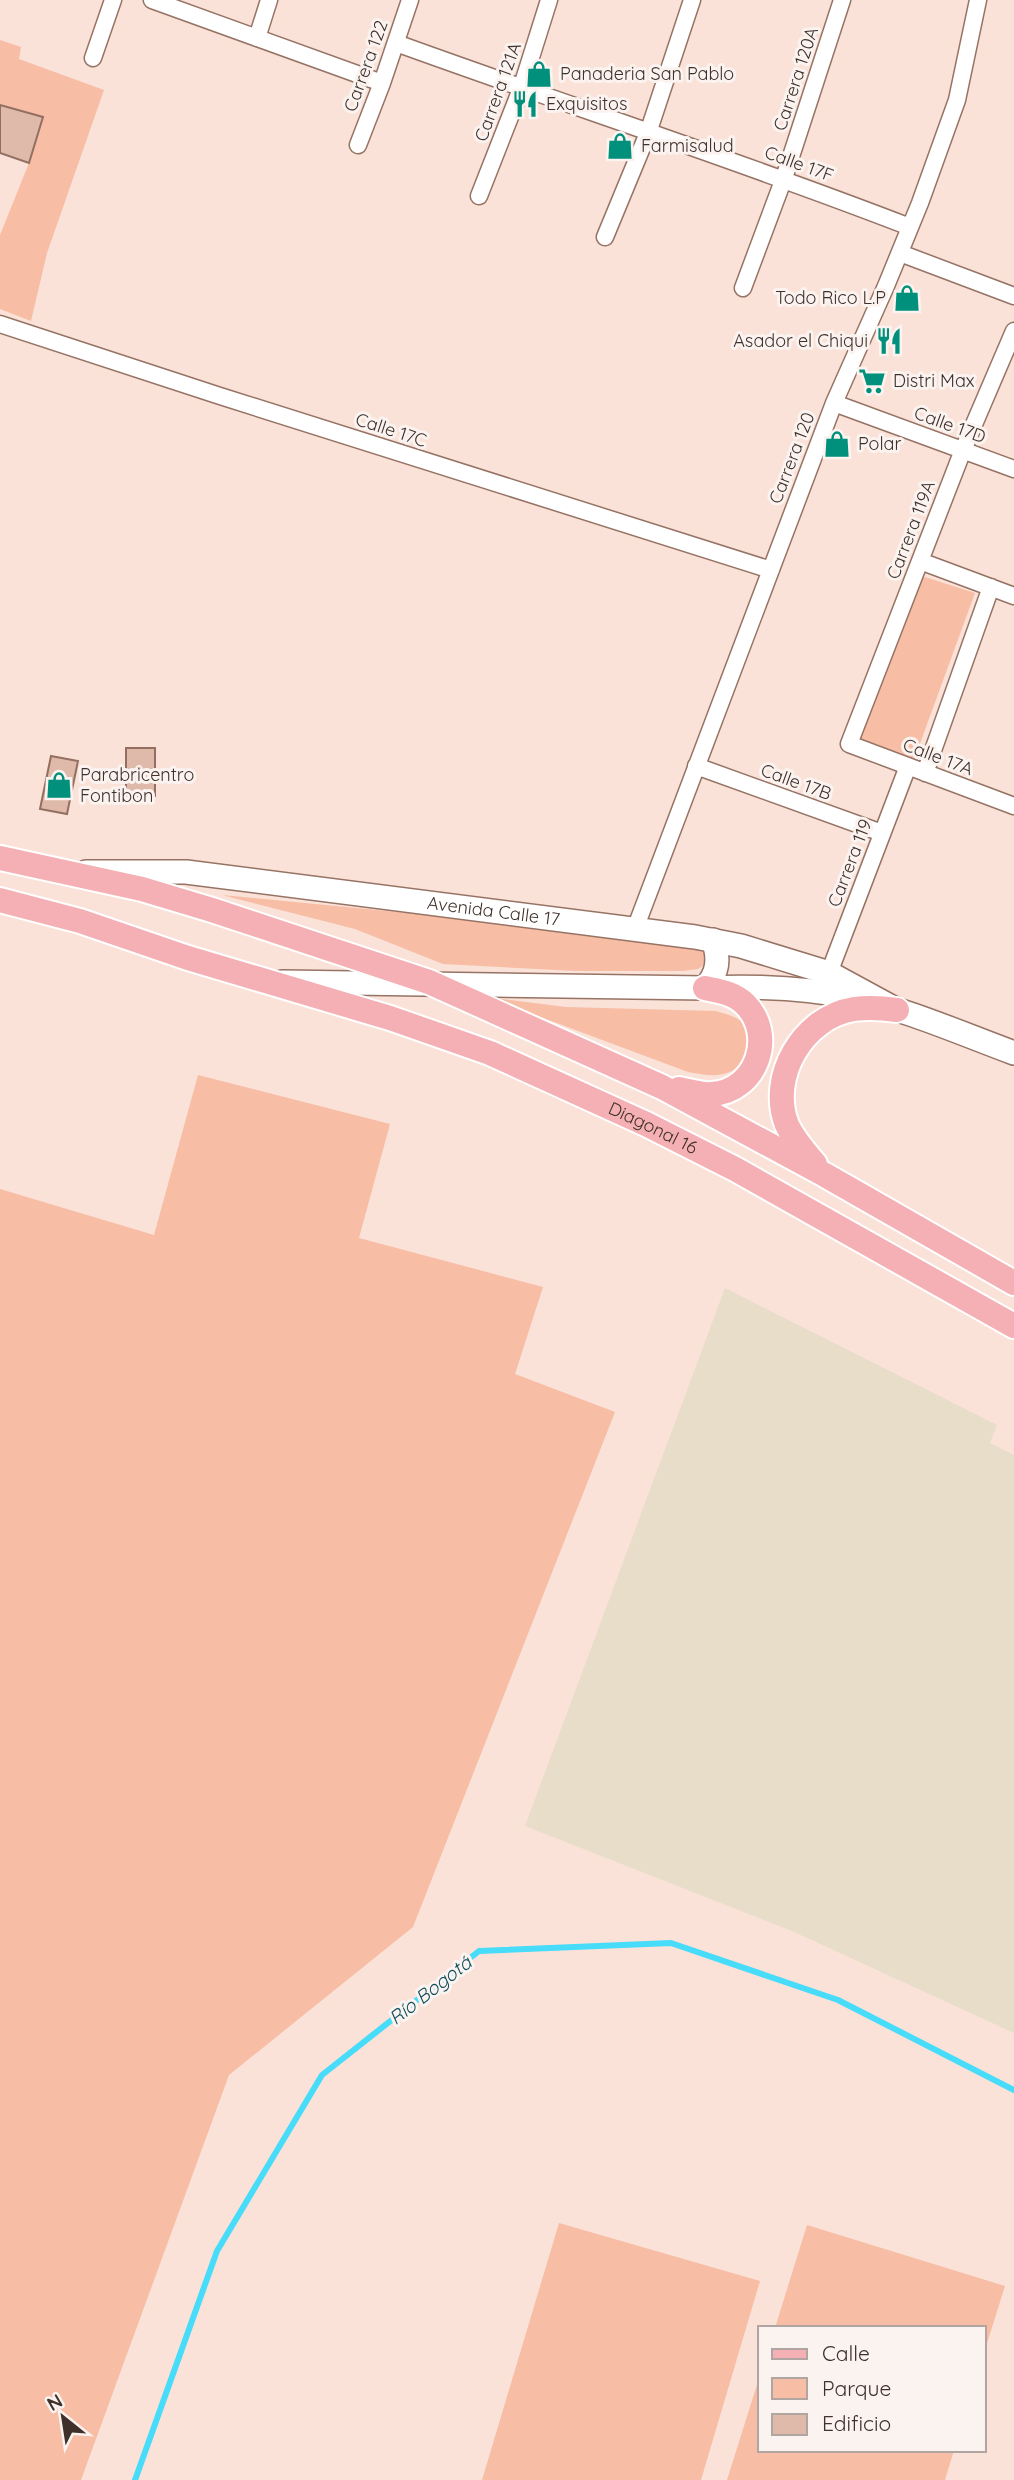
<svg xmlns="http://www.w3.org/2000/svg" width="1014" height="2480" font-family="Quicksand,sans-serif">
  <style>
    .industrial { fill: #e7ddc8 }
    .green { fill: #f7bda5 }
    .lines { fill: none; stroke-linecap: round; stroke-linejoin: round }
    .stream { stroke: #47dcfa; stroke-width: 6 }
    .building { fill: #dfb9a9; stroke: #926f61; stroke-width: 2 }
    .minor-casing { stroke: #967364; stroke-width: 19 }
    .secondary-casing { stroke: #967364; stroke-width: 26 }
    .primary-casing { stroke: #fff; stroke-width: 28 }
    .minor { stroke: #fff; stroke-width: 16 }
    .secondary { stroke: #fff; stroke-width: 23 }
    .primary { stroke: #f4b0b4; stroke-width: 24 }
    .labels { text-anchor: middle; stroke-width: 6; stroke-linejoin: round; paint-order: stroke }
    .street-label { font-size: 18px; fill: #3f302a; stroke: #fbf3f0 }
    .poi-label { font-size: 18px; fill: #3f302a; stroke: #fbf3f0; text-anchor: start }
    .water-label { font-size: 19px; font-style: italic; fill: #0d4d5a; stroke: #fbf3f0 }
  </style>
  <rect width="100%" height="100%" fill="#fae2d8"/>
  <path class="industrial" d="M725,1288L997,1425L990,1443L1014,1455V2033L792,1931L525,1826Z"/>
  <path class="green" d="M0,40L21,47L19,59L104,90L47,253L31,321L0,309V235L29,163L43,118L0,104Z
    M922,576L975,593L914,760L858,740Z
    M222,895L519,924L697,949L707,955L706,964L698,969L683,971H575L443,964L355,929Z
    M487,997L566,1007L716,1011C730,1015 749,1020 752,1037C753,1043 750,1053 749,1060C727,1078 715,1077 688,1072Z
    M198,1075L390,1124L359,1238L543,1287L515,1374L615,1412L413,1927L229,2075L81,2480H0V1189L154,1235Z
    M559,2223L760,2281L701,2480H482Z
    M807,2225L1005,2286L984,2353V2328H775Z
    M760,2375V2450H954L945,2480H727Z"/>
  <g class="lines">
    <path class="stream" d="M135,2480L217,2251L322,2075L479,1951L671,1943L838,2000L1014,2090"/>
  </g>
  <path class="building" d="M0,105L43,117L29,163L0,153Z
    M126,748H155V796H126Z
    M51,756L78,761L67,814L40,809Z"/>
  <g class="lines">
    <defs>
      <path id="minor" d="M152,0L382,83
        M257,38L269,0
        M396,43C567,105 740,161 910,227
        M93,58L113,0
        M358,145L382,83L410,0
        M479,196L521,89L549,0
        M605,237L648,133L692,0
        M900,253L1014,296
        M743,288L784,178L842,0
        M0,324L220,396L771,570
        M1014,331L963,450L849,744L1014,806
        M834,403L1014,469
        M920,561L1014,596
        M696,766L882,833
        M925,773L991,587
        M635,929L834,403L886,286L920,203L957,100L978,0
        M829,973L908,766"/>
      <g id="secondary">
        <path id="s1" d="M86,872H186L695,937L741,946L829,973L897,1010"/>
        <path d="M282,982L705,988C754,986 802,987 850,997C906,1009 960,1033 1014,1053"/>
        <path d="M705,988C718,973 720,959 713,940"/>
      </g>
      <g id="primary">
        <path d="M0,858L142,889L212,910L429,982L662,1087L825,1175L1014,1283"/>
        <path id="s2" d="M0,900L80,921L188,958L390,1018L490,1053L646,1124L735,1169L1014,1326"/>
        <path d="M679,1089C689,1091 701,1095 712,1094C757,1091 776,1035 745,1004C734,993 719,991 705,988"/>
        <path d="M815,1164C804,1151 794,1140 787,1125C768,1077 803,1017 854,1009C868,1007 883,1008 897,1010"/>
      </g>
    </defs>
    <use href="#minor" class="minor-casing"/>
    <use href="#secondary" class="secondary-casing"/>
    <use href="#primary" class="primary-casing"/>
    <use href="#minor" class="minor"/>
    <use href="#secondary" class="secondary"/>
    <use href="#primary" class="primary"/>
  </g>
  <defs>
    <symbol id="shop-bare" viewBox="-9 -9 18 18"><path d="M-5-2.5h2.3a2.7 3.5 0 0 1 5.4 0H5L5.5 6h-11ZM-1.5-2.5h3a1.5 2.3 0 0 0-3 0Z" fill="#00907b" stroke="#fbf3f0" stroke-width="2.5" paint-order="stroke"/></symbol>
    <symbol id="restaurant-bare" viewBox="-9 -9 18 18"><path d="M-5-6h1v4h1v-4h1v4h1v-4h1v5L-1.5 .5V6h-2V.5L-5-1ZM5-6V6H3V1.5H1.5Q1.5-4 5-6Z" fill="#00907b" stroke="#fbf3f0" stroke-width="2.5" paint-order="stroke"/></symbol>
    <symbol id="supermarket-bare" viewBox="-9 -9 18 18"><path d="M-6-5.5h2.5l.6 2H6L4.5 2H-2.5L-4.4-4H-6ZM-1.5 3.2a1.3 1.3 0 1 0 .1 0ZM3 3.2a1.3 1.3 0 1 0 .1 0Z" fill="#00907b" stroke="#fbf3f0" stroke-width="2.5" paint-order="stroke"/></symbol>
  </defs>
  <g fill-rule="evenodd">
    <use href="#shop-bare" x="520" y="55" width="38" height="38"/>
    <use href="#restaurant-bare" x="506" y="85" width="38" height="38"/>
    <use href="#shop-bare" x="601" y="127" width="38" height="38"/>
    <use href="#shop-bare" x="888" y="279" width="38" height="38"/>
    <use href="#restaurant-bare" x="870" y="322" width="38" height="38"/>
    <use href="#supermarket-bare" x="853" y="362" width="38" height="38"/>
    <use href="#shop-bare" x="818" y="425" width="38" height="38"/>
    <use href="#shop-bare" x="40" y="766" width="38" height="38"/>
  </g>
  <g class="labels">
    <g class="street-label">
      <text transform="translate(366 66) rotate(-70)" y="6">Carrera 122</text>
      <text transform="translate(796 79) rotate(-72)" y="6">Carrera 120A</text>
      <text transform="translate(498 92) rotate(-70)" y="6">Carrera 121A</text>
      <text transform="translate(799 164) rotate(20)" y="6">Calle 17F</text>
      <text transform="translate(950 425) rotate(20)" y="6">Calle 17D</text>
      <text transform="translate(391 430) rotate(18)" y="6">Calle 17C</text>
      <text transform="translate(792 458) rotate(-69)" y="6">Carrera 120</text>
      <text transform="translate(911 530) rotate(-69)" y="6">Carrera 119A</text>
      <text transform="translate(938 757) rotate(21)" y="6">Calle 17A</text>
      <text transform="translate(796 782) rotate(20)" y="6">Calle 17B</text>
      <text transform="translate(850 863) rotate(-69)" y="6">Carrera 119</text>
      <text dy="6" stroke="none"><textPath href="#s1" startOffset="410">Avenida Calle 17</textPath></text>
      <text dy="6" stroke="none"><textPath href="#s2" startOffset="693">Diagonal 16</textPath></text>
    </g>
    <g class="poi-label">
      <text x="560" y="80">Panaderia San Pablo</text>
      <text x="546" y="110">Exquisitos</text>
      <text x="641" y="152">Farmisalud</text>
      <text x="886" y="304" text-anchor="end">Todo Rico L.P</text>
      <text x="868" y="347" text-anchor="end">Asador el Chiqui</text>
      <text x="893" y="387">Distri Max</text>
      <text x="858" y="450">Polar</text>
      <text x="80" y="781">Parabricentro<tspan x="80" dy="21">Fontibon</tspan></text>
    </g>
    <g class="water-label">
      <text transform="translate(430 1990) rotate(-38)" y="7">Río Bogotá</text>
    </g>
  </g>
  <rect x="758" y="2326" width="228" height="126" fill="#fbf3f0" stroke="#b0a5a1" stroke-width="2"/>
  <rect x="772" y="2349" width="35" height="10" fill="#f4b0b4" stroke="#b0a5a1" stroke-width="2"/>
  <text x="822" y="2361" font-size="21" fill="#3f302a">Calle</text>
  <rect x="772" y="2378" width="35" height="21" fill="#f7bda5" stroke="#b0a5a1" stroke-width="2"/>
  <text x="822" y="2396" font-size="21" fill="#3f302a">Parque</text>
  <rect x="772" y="2414" width="35" height="21" fill="#dfb9a9" stroke="#b0a5a1" stroke-width="2"/>
  <text x="822" y="2431" font-size="21" fill="#3f302a">Edificio</text>
  <g transform="translate(63 2417) rotate(330)" stroke="#fbf3f0" stroke-width="5" paint-order="stroke">
  <path d="M0-5L12 26L0 18L-12 26Z" fill="#3f302a"/>
  <text y="-10" font-size="19" font-weight="bold" text-anchor="middle" fill="#3f302a">N</text>
  </g>
</svg>
